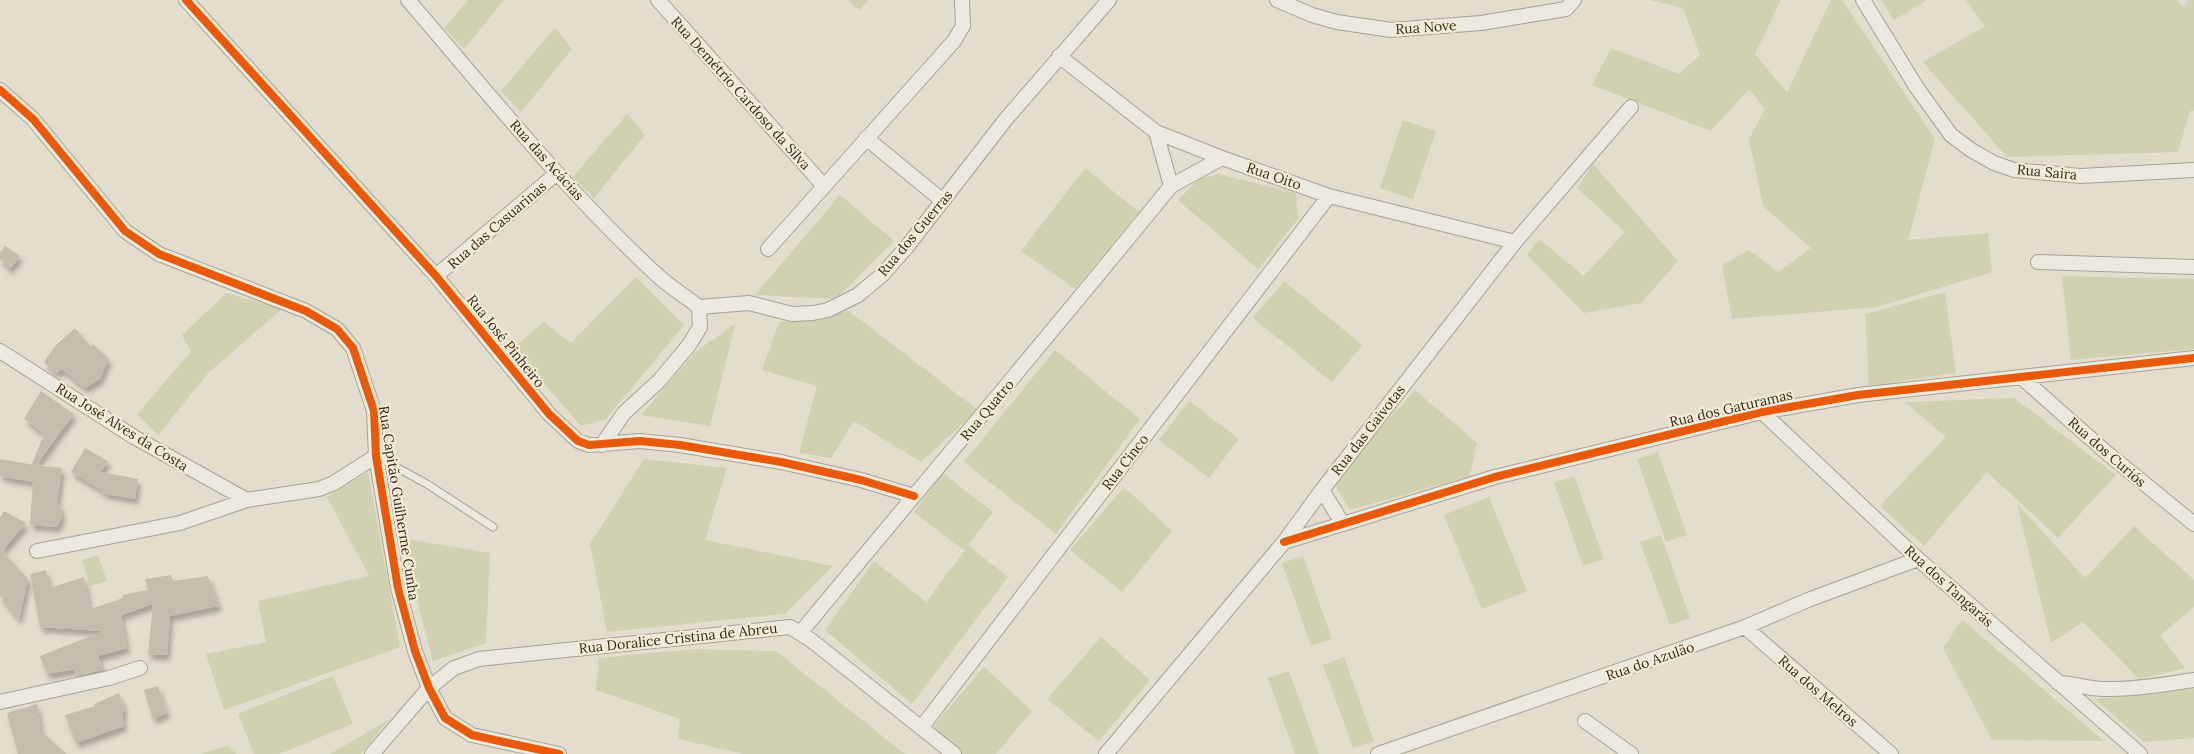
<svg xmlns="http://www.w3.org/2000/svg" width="2194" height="754" font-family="Lora,serif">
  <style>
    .green { fill: #d0d1b1 }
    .building { fill: #c6bcae; filter: url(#shadow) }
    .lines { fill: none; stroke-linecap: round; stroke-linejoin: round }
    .service-casing { stroke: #a8a296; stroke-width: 9 }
    .minor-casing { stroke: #a8a296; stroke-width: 16 }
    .service { stroke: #ebe8df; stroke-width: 7 }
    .minor { stroke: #ebe8df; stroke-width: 14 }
    .cycleway-casing { stroke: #f3ebd4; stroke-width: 11 }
    .cycleway { stroke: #e8590c; stroke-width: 8 }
    .labels { text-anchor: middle; stroke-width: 4.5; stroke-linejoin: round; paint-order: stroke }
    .street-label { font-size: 14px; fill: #362b1f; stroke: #f3ebd4 }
  </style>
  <defs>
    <filter id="shadow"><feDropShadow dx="3" dy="5.5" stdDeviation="2.5" flood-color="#0004"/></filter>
  </defs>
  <rect width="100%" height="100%" fill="#e3ddcd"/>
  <path class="green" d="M468,0H504L464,49L444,28Z
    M848,0H869L859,10Z
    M1650,0H1781L1755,54L1787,92L1831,0H1842L1935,139L1908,240L1988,233L1992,272L1877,307L1732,319L1722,265L1749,250L1778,272L1811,248L1763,206L1749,139L1765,109L1749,89L1711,131L1592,85L1611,48L1679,74L1700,55L1683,8Z
    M1881,0H1927L1894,20Z
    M1966,0H2176L2184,7L2188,0H2194V111H2190L2178,152L2007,157L1923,62L1985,26Z
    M555,28L572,49L521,112L501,91Z
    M627,114L645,135L594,198L573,177Z
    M1403,120L1436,131L1413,199L1380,188Z
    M1593,164L1678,261L1641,303L1584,313L1527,255L1539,239L1584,276L1625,232L1577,188Z
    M1085,168L1139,212L1075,289L1021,251Z
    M1218,174L1296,193L1298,219L1258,269L1178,200L1199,179Z
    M840,195L894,241L836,299L755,295Z
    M2062,276L2194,279V349L2071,360Z
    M636,277L684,325L606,419L581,426L513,348L544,322L571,343Z
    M1284,281L1362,345L1332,382L1253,318Z
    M1945,292L1956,373L1869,386L1865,314Z
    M226,293L282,309L209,372L158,435L137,414L191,352L182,335Z
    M849,311L978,410L921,462L854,421L831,458L799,453L817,386L762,370L779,322Z
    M735,324L710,426L641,415L695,352Z
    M1055,350L1140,419L1056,534L964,462Z
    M1415,390L1477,443L1470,476L1350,510L1332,481Z
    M2014,398L2116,475L2058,538L1987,472L1924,546L1880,506L1946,437L1905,402Z
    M1189,401L1239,439L1209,478L1159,440Z
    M1658,452L1687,535L1666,542L1637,459Z
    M644,459L727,468L705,540L833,566L785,614L607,632L590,544Z
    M368,472L400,647L224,710L206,654L266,642L258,601L369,576L327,497Z
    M943,473L993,512L968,545L1008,577L912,704L825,630L874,561L926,602L965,550H963L914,512Z
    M1574,476L1604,559L1583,566L1554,483Z
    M1124,487L1172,531L1122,592L1070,550Z
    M1489,497L1527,591L1482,609L1444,515Z
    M2017,504L2085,578L2134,526L2194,580V607L2160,635L2185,668L2139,679L2083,622L2051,643Z
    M1661,535L1690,618L1670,625L1640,542Z
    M401,538L490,553L486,643L433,661Z
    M98,555L107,581L90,586L82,560Z
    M1303,556L1332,639L1311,646L1282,563Z
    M1962,620L2104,741L1992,740L1943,648Z
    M1101,637L1150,680L1099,741L1047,699Z
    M694,649L776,651L905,754H744L678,739L680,719L596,690L599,658Z
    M1344,657L1374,741L1353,748L1323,665Z
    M984,667L1032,711L996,754H960L930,730Z
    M1289,671L1319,754H1295L1268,678Z
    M333,676L353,724L279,754H254L238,714Z
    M2194,688V738L2144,742L2095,699Z
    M388,720L361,754H330Z
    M228,745L236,754H200Z"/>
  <path class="building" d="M5,246L20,256L10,269L0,259V252Z
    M75,328L91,347L93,344L109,359L100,379L85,388L62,369L56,373L44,362L56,345Z
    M41,391L74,414L36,465L62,468L57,504L61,507L62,518L57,527L30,525L33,482L0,476V459L34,465L32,464L44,434L24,419Z
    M85,448L108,461L101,472L138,479L135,499L102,493L103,491L71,472Z
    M4,511L26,523L2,551L28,579L19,620L0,596V517Z
    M46,570L50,588L84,577L90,609L123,598L122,595L148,590L145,579L171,575L173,581L208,576L219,606L170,616L167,655H148L153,604L121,615L127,648L98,656L103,670L76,676L74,669L47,674L40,656L103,631L40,627L30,574Z
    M158,686L167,713L153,719L144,690Z
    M119,693L125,711L122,712L124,726L76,743L65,715L95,706L94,704Z
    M37,704L41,731L66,754H18L7,713Z"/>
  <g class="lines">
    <defs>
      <path id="service" d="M376,456L427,484L493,527"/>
      <path id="minor" d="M186,0L436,276L549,414L578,441L589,445L640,441L680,445L781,462L861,480L914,496
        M408,0C489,94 566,191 657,275C670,287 685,296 699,307
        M658,0L823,185
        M1277,0L1312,15L1337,22L1391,30L1481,23L1566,9L1574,0
        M1863,0L1917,88L1951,135L1971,150L1994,163L2014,170L2081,176L2194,170
        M1059,56L1156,132L1222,158L1329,196L1515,242
        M0,90L33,119L125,231L159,254L306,311L337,329L353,348L374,411L376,456L398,588L415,651L429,688L445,718L472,735L559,754
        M866,138L943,201
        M1171,186L1222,158
        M768,249L954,41L963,26L962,0
        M2038,262L2194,267
        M436,276L557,173
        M699,307L749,303L792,314L813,313L828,310L858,295L882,275L906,248L1006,119L1109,0
        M0,351L134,437L247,500
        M2021,377L2107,453L2194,524
        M1762,412L1918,559L2140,754
        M602,445L624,413L659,381L689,345L700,327L699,307
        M1322,490L1343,524
        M1284,542L1495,477L1762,412L1858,395L2194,358
        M37,551L180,523L247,500L319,489L334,483L376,456
        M1745,627L1891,754
        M801,632C924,483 1049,336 1171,186L1156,132
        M2058,683C2073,683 2088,689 2104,689C2134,690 2165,684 2194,680
        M0,702L109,678L140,668
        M1585,721L1631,754
        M921,728L1329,196
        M372,754L429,688L454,668L479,659L790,627L811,640L954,754
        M1106,754L1284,542L1322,490L1515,242L1631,107
        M1378,754L1745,627L1808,600L1918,559"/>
    </defs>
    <use href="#service" class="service-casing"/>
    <use href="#minor" class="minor-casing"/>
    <use href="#service" class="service"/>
    <use href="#minor" class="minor"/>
    <defs>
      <path id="cycleway" d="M186,0L436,276L549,414L578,441L589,445L640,441L680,445L781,462L861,480L914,496
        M0,90L33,119L125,231L159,254L306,311L337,329L353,348L374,411L376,456L398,588L415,651L429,688L445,718L472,735L559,754
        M1284,542L1495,477L1762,412L1858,395L2194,358"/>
    </defs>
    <use href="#cycleway" class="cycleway-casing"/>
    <use href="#cycleway" class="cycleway"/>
  </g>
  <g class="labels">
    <g class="street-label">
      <text transform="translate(1426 27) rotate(-4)" y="5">Rua Nove</text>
      <text transform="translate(741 93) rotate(48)" y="5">Rua Demétrio Cardoso da Silva</text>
      <text transform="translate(547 160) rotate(48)" y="5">Rua das Acácias</text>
      <text transform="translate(2047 172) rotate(5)" y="5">Rua Saira</text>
      <text transform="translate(1274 176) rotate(19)" y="5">Rua Oito</text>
      <text transform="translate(497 225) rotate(-41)" y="5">Rua das Casuarinas</text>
      <text transform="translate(915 233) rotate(-50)" y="5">Rua dos Guerras</text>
      <text transform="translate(506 341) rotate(51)" y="5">Rua José Pinheiro</text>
      <text transform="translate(1731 408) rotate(-13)" y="5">Rua dos Gaturamas</text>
      <text transform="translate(987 410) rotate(-50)" y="5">Rua Quatro</text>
      <text transform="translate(122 427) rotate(32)" y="5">Rua José Alves da Costa</text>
      <text transform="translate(1368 430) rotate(-52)" y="5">Rua das Gaivotas</text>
      <text transform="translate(2107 452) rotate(41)" y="5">Rua dos Curiós</text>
      <text transform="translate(1125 462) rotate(-52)" y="5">Rua Cinco</text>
      <text transform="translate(399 503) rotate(81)" y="5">Rua Capitão Guilherme Cunha</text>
      <text transform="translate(1949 586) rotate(42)" y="5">Rua dos Tangarás</text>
      <text transform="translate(678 638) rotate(-6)" y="5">Rua Doralice Cristina de Abreu</text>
      <text transform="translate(1650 661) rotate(-19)" y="5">Rua do Azulão</text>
      <text transform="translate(1818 691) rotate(41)" y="5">Rua dos Melros</text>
    </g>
  </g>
</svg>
